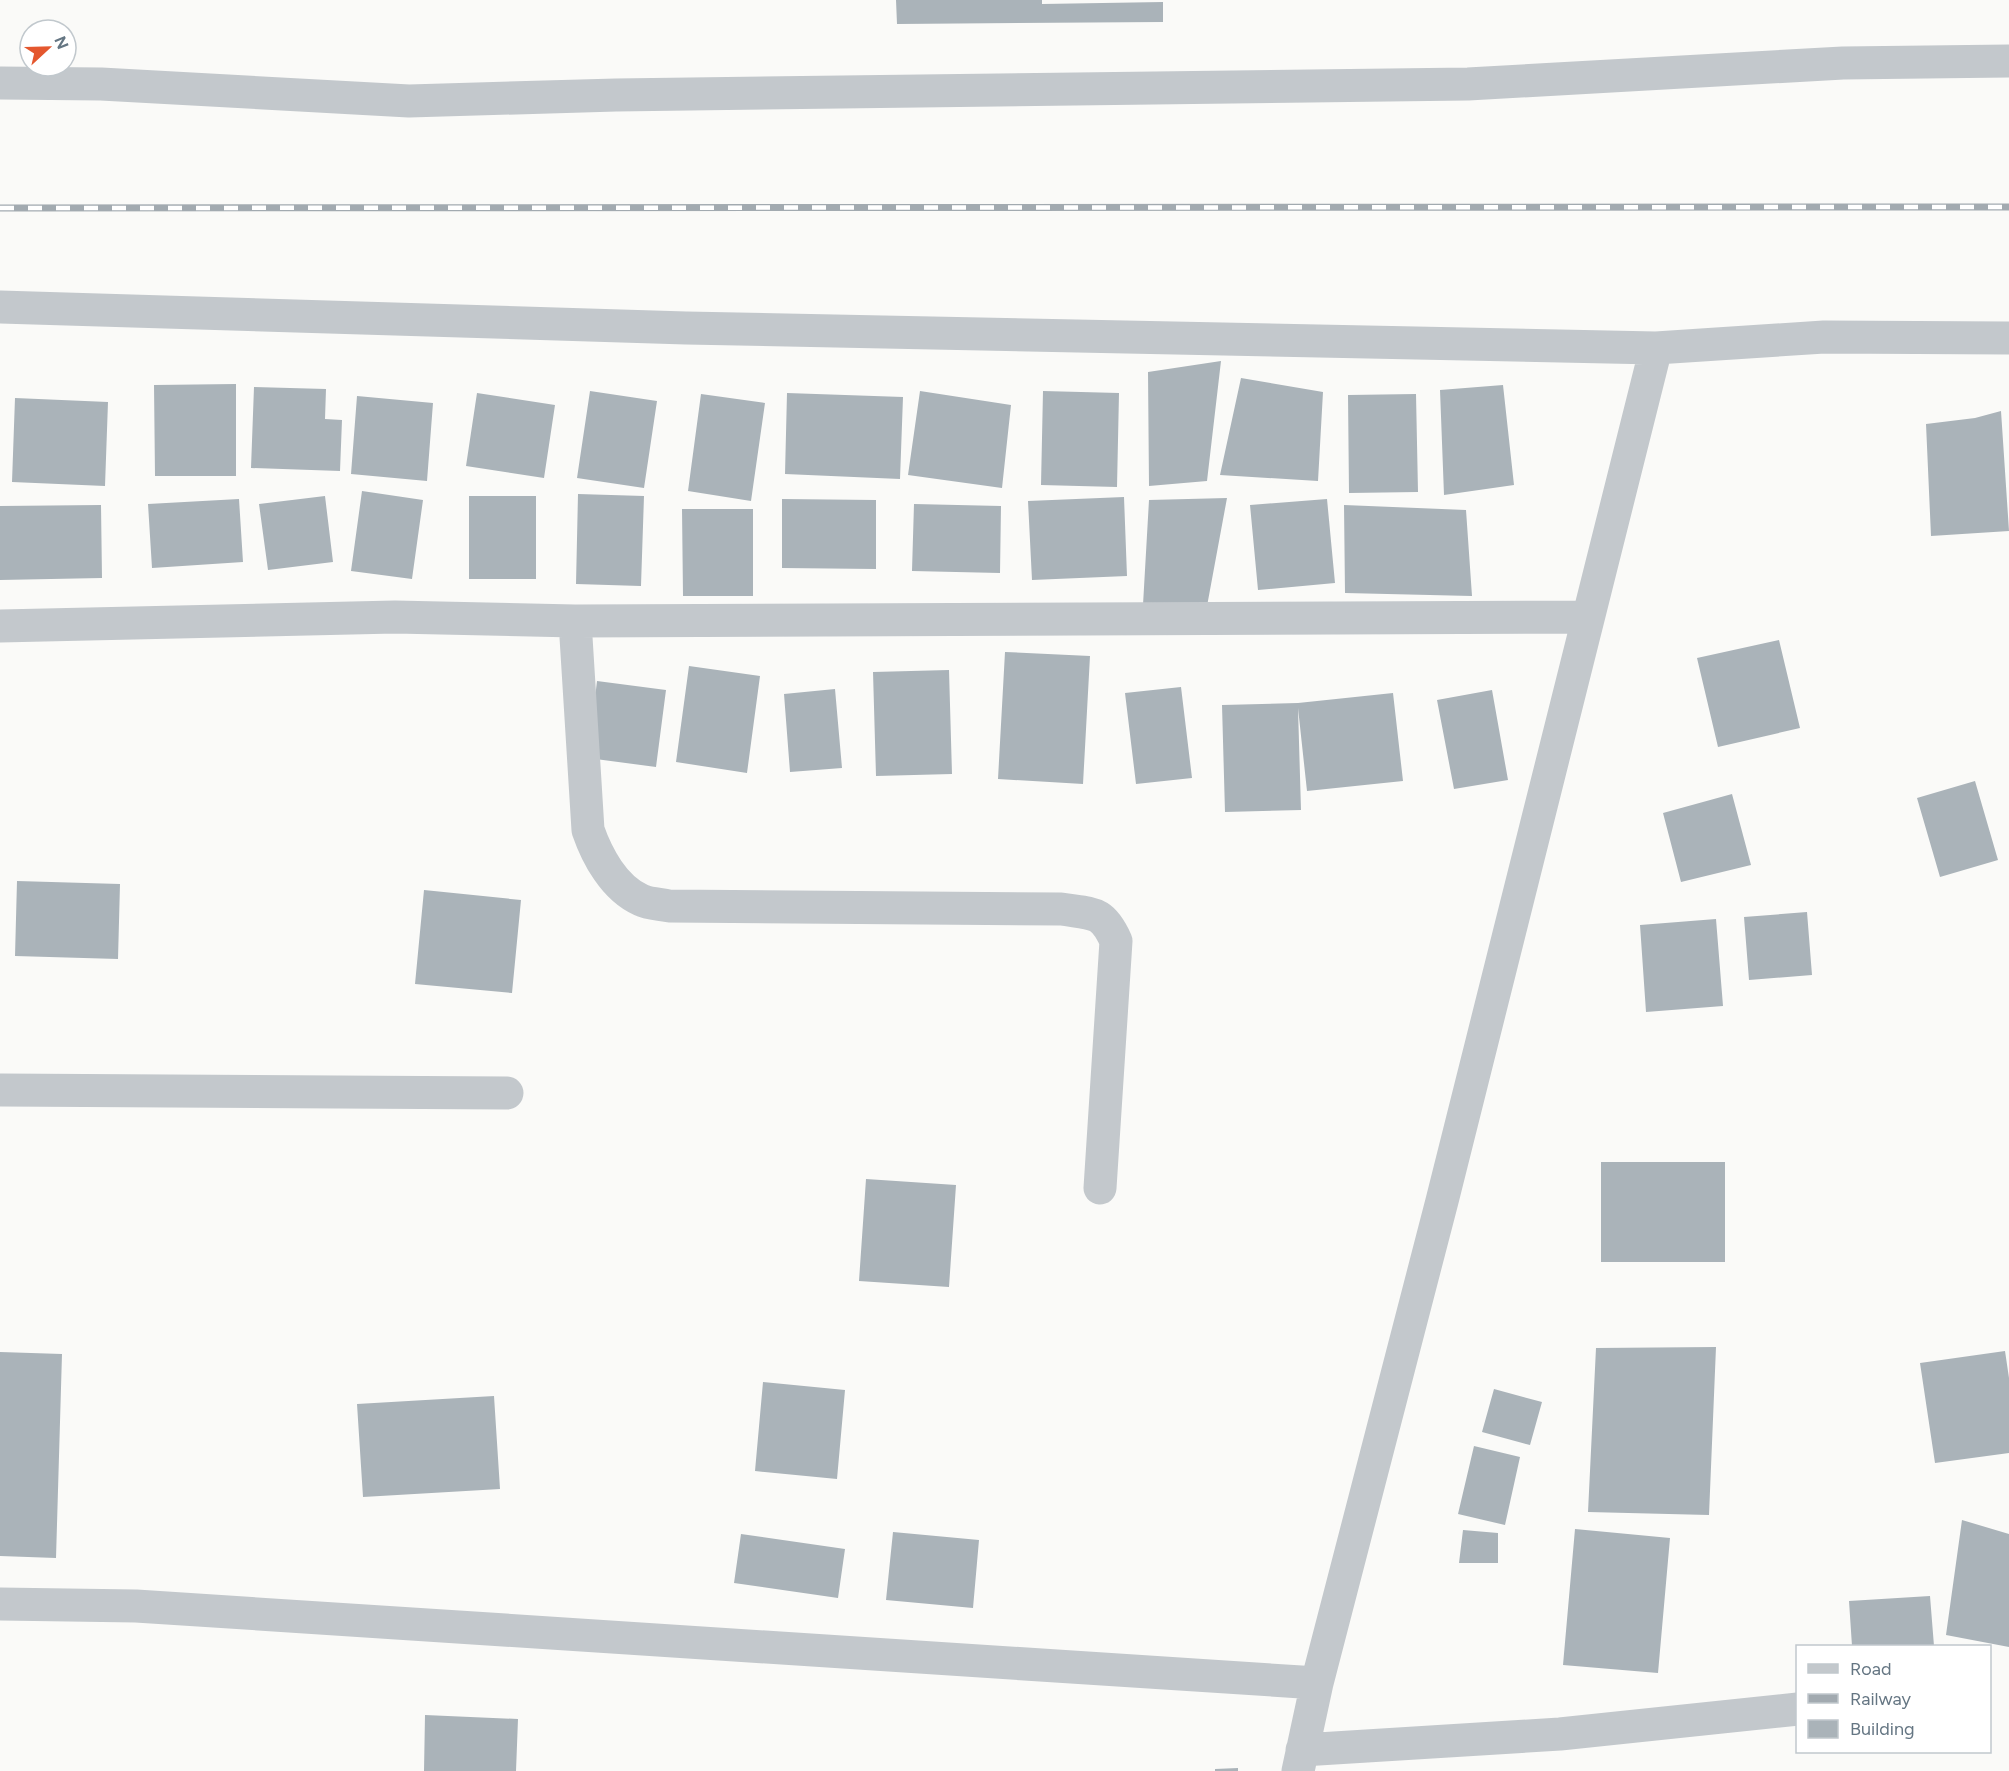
<svg xmlns="http://www.w3.org/2000/svg" width="2009" height="1771" font-family="Figtree,sans-serif">
  <style>
    .building { fill: #aab3b9 }
    .lines { fill: none; stroke-linecap: round; stroke-linejoin: round }
    .street { stroke: #c3c8cc; stroke-width: 33 }
    .rail-casing { stroke: #a2aab0; stroke-width: 7 }
    .rail { stroke: #fff; stroke-width: 4.5; stroke-dasharray: 14; stroke-linecap: butt }
  </style>
  <rect width="100%" height="100%" fill="#fafaf8"/>
  <path class="building" d="M896,0H1042V4L1163,2V22L897,24Z
    M1221,361L1207,481L1149,486L1148,372Z
    M1241,378L1323,392L1318,481L1220,475Z
    M236,384V476H155L154,385Z
    M1503,385L1514,485L1444,495L1440,390Z
    M254,387L326,389L325,419L342,420L340,471L251,468Z
    M590,391L657,401L644,488L577,478Z
    M920,391L1011,405L1002,488L908,475Z
    M1043,391L1119,393L1117,487L1041,485Z
    M477,393L555,405L544,478L466,466Z
    M787,393L903,397L900,479L785,474Z
    M701,394L765,403L751,501L688,491Z
    M1416,394L1418,492L1349,493L1348,395Z
    M357,396L433,403L427,481L351,474Z
    M15,398L108,402L105,486L12,482Z
    M2001,411L2009,531L1931,536L1926,424L1975,418Z
    M362,491L423,500L412,579L351,571Z
    M578,494L644,496L641,586L576,584Z
    M325,496L333,562L268,570L259,504Z
    M469,496H536V579H469Z
    M1124,497L1127,576L1032,580L1028,501Z
    M1227,498L1205,617L1143,605L1149,500Z
    M239,499L243,562L152,568L148,504Z
    M782,499L876,500V569L782,568Z
    M1327,499L1335,583L1258,590L1250,505Z
    M914,504L1001,506L1000,573L912,571Z
    M101,505L102,578L0,580V506Z
    M1344,505L1466,510L1472,596L1345,593Z
    M682,509H753V596H683Z
    M1779,640L1800,728L1718,747L1697,658Z
    M1005,652L1090,656L1083,784L998,779Z
    M689,666L760,676L747,773L676,762Z
    M949,670L952,774L876,776L873,672Z
    M597,681L666,690L656,767L588,758Z
    M1181,687L1192,778L1136,784L1125,693Z
    M835,689L842,768L790,772L784,694Z
    M1492,690L1508,780L1454,789L1437,700Z
    M1393,693L1403,781L1307,791L1298,708L1301,810L1225,812L1222,705L1298,703Z
    M1975,781L1998,860L1940,877L1917,798Z
    M1732,794L1751,865L1681,882L1663,813Z
    M17,881L120,884L118,959L15,956Z
    M424,890L521,900L512,993L415,984Z
    M1807,912L1812,975L1749,980L1744,917Z
    M1716,919L1723,1006L1646,1012L1640,925Z
    M1601,1162H1725V1262H1601Z
    M866,1179L956,1185L949,1287L859,1281Z
    M1716,1347L1709,1515L1588,1512L1596,1348Z
    M2005,1351L2009,1378V1453L1935,1463L1920,1363Z
    M0,1352L62,1354L56,1558L0,1556Z
    M763,1382L845,1390L837,1479L755,1471Z
    M1494,1389L1542,1402L1530,1445L1482,1432Z
    M494,1396L500,1489L363,1497L357,1404Z
    M1474,1446L1520,1457L1505,1525L1458,1514Z
    M1962,1520L2009,1534V1647L1946,1635Z
    M1575,1529L1670,1538L1658,1673L1563,1665Z
    M1463,1530L1498,1533V1563H1459Z
    M893,1532L979,1540L973,1608L886,1600Z
    M741,1534L845,1549L838,1598L734,1583Z
    M1930,1596L1934,1646H1852L1849,1601Z
    M425,1715L518,1719L516,1771H424Z
    M1238,1768V1771H1215V1769Z"/>
  <g class="lines">
    <path class="street" d="M0,83L101,84L409,101L616,95L1468,84L1843,63L2009,61
      M0,307L686,328L1656,348L1824,337L2009,338
      M575,621L588,830C597,856 614,888 641,900C649,904 660,904 669,906L1061,909C1093,914 1102,910 1116,941L1100,1188
      M0,626L395,617L575,621L1588,617
      M0,1090L507,1093
      M0,1604L136,1606L1317,1683
      M1302,1750L1560,1734L1798,1709
      M1298,1771L1317,1683L1442,1201L1656,348"/>
    <defs>
      <path id="rail" d="M0,208L2009,207"/>
    </defs>
    <use href="#rail" class="rail-casing"/>
    <use href="#rail" class="rail"/>
  </g>
  <rect x="1796" y="1645" width="195" height="108" fill="#ffffff" stroke="#c1c8cd" stroke-width="1.5"/>
  <rect x="1808" y="1664" width="30" height="9" fill="#c3c8cc" stroke="#c1c8cd" stroke-width="1.5"/>
  <text x="1850" y="1675" font-size="18" fill="#657683">Road</text>
  <rect x="1808" y="1694" width="30" height="9" fill="#a2aab0" stroke="#c1c8cd" stroke-width="1.5"/>
  <text x="1850" y="1705" font-size="18" fill="#657683">Railway</text>
  <rect x="1808" y="1720" width="30" height="18" fill="#aab3b9" stroke="#c1c8cd" stroke-width="1.5"/>
  <text x="1850" y="1735" font-size="18" fill="#657683">Building</text>
  <g transform="translate(48 48) rotate(68)"><circle r="28" fill="#ffffff" stroke="#c1c8cd" stroke-width="1.5"/>
  <path d="M0-4.5L10 22L0 15L-10 22Z" fill="#e4572e"/>
  <text y="-9" font-size="16" font-weight="bold" text-anchor="middle" fill="#657683">N</text>
  </g>
</svg>
